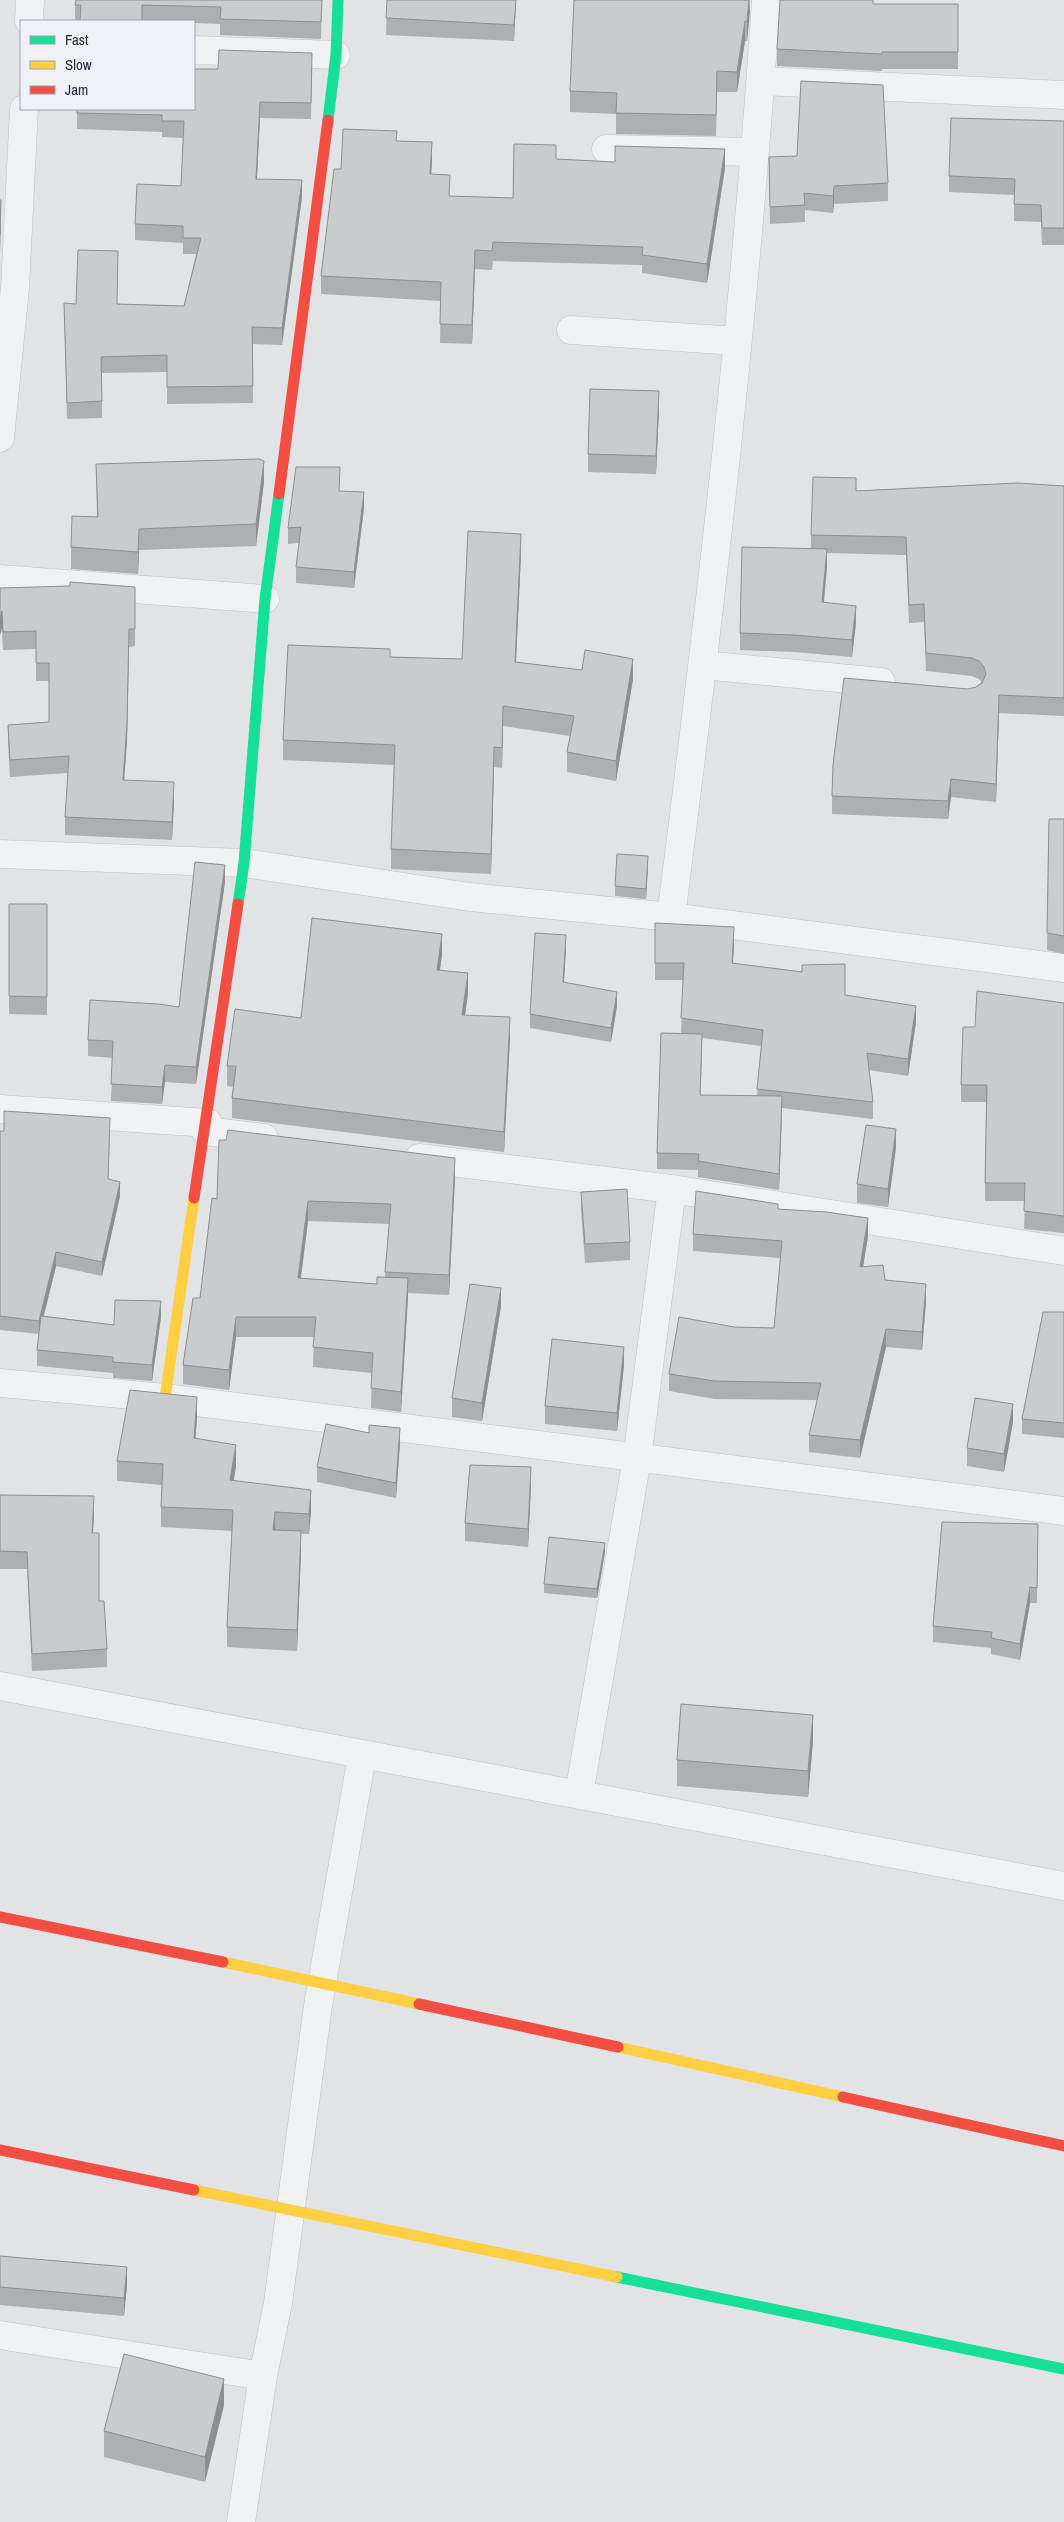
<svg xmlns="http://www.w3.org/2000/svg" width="1064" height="2522" font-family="'Archivo Narrow',sans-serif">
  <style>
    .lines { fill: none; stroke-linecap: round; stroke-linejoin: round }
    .street-casing { stroke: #bfc1c4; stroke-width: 29 }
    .street { stroke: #f0f1f3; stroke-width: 28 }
    .fast { stroke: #16e098; stroke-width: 11 }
    .slow { stroke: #ffcf43; stroke-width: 11 }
    .jam { stroke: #f24e42; stroke-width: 11 }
    .wall { fill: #adafb1; fill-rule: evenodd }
    .shaded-wall { fill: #8d8e90 }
    .building { fill: #c9cbce; stroke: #8d8e90 }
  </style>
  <rect width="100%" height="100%" fill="#e1e3e6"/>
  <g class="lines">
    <defs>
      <path id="street" d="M29,21L30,0
        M194,50L336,55
        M761,81L1064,95
        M606,149L754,152
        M571,330L737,341
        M0,438L15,288L24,109
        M0,579L265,599
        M703,665L881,682
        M0,854L244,863L470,897L671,917L1064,968
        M671,917C710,612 746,307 766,0
        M0,1109L208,1123
        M206,1131L264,1138
        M419,1158L672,1189L1064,1251
        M0,1383L165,1398L1064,1511
        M0,1686L1064,1886
        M579,1794L637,1459L672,1189
        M0,2335L263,2376
        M241,2522L263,2376L278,2303L318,2006L362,1756"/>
    </defs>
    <use href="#street" class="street-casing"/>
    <use href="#street" class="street"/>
    <path class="fast" d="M328,120L336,55L338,0
      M238,904L244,863L265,599L279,494
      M617,2277L1064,2369"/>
    <path class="slow" d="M165,1398L194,1198
      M223,1962L419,2004
      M618,2047L843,2097
      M194,2190L617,2277"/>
    <path class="jam" d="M279,494L328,120
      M194,1198L238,904
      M0,1917L223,1962
      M419,2004L618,2047
      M843,2097L1064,2146
      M0,2150L194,2190"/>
  </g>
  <path class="wall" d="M322,0L321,39L220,35V24L194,23V21H75V5Z
    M387,0H516L514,41L386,35Z
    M750,0L747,41H745L737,92H717L716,136L616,134V114L570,112V91Z
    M873,4H958V69H882V71L777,66V49Z
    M312,70L311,119L260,118L257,179L302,197L282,345L253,344V403L167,404V372L102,373V418L67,419L64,303L76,304L118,268L117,304L184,306L196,254H183V243L135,240V224L181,186L183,138L162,137V132L77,129V109Z
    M1064,121V245H1042L1041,222L1014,221V195L949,192V176Z
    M397,141L432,161L431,174L450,196L513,198L556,159L725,168L707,283L642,273V265L493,261L492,270L475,269L472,344L440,343L441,301L321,294V276Z
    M769,157L888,183V201L834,204L833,213L805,210V222L770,224Z
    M659,409L656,474L588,472V454Z
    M96,464L264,482L256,546L139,550L138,574L71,569V547L97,517Z
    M1064,486V716L999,713L996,802L951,797L948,819L832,814V796L968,689L976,687L982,682L979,679L972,676L926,671L924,622L909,623L906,555L827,553V566L824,603L856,623L852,657L794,652L740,650V633L811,549V535L856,491Z
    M339,491L364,508L354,588L296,583V567L299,543L288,544V528Z
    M521,554L516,662L633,679L616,781L567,772V752L570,736L503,726L502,768L494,767L491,874L391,869V849L394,765L283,760V740L390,657L462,659Z
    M135,587V646L129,647L127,741L124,780L174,800L172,840L65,835V817L68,773L10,777L8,743V725L49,722V681H36V649L3,650L0,588Z
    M1049,819H1064V954L1047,950Z
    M648,866L646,899L615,896V886Z
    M225,882L196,1084L165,1082L162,1104L111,1101L113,1058L88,1056V1040L179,1007Z
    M9,904H47V1015L9,1014Z
    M655,923L734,944L733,963L845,995L916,1022L908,1076L869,1070L873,1102V1119L782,1108L779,1190L698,1177V1170L657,1169V1153L681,1034L683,980H655ZM702,1038L761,1046L757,1096L700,1095Z
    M566,949L564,982L617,1006L611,1042L530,1028V1014Z
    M442,955L440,970L468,994L465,1015L510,1038L504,1152L232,1118V1098L233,1087L227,1086V1066L301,1018Z
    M1064,1003V1233L1024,1229L1025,1201H985L986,1102H961V1085L975,1027Z
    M0,1131L110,1132L108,1180L120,1196L102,1276L56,1266L44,1316L114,1325L161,1317L152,1381L113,1378V1373L37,1366V1350L39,1334L0,1330Z
    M896,1147L888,1207L857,1203V1184Z
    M455,1178L449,1295L408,1293L401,1412L371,1408L372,1373L313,1367L314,1337H236L229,1390L183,1384V1365L200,1298L217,1199ZM308,1221L389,1224L385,1277L377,1284L301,1278Z
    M581,1192L630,1242V1260L585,1263L581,1210Z
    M778,1209L868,1236L863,1267L885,1280L926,1301L922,1350L886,1347L860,1458L809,1452V1435L817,1400L715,1399L669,1391V1374L734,1327L774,1328L780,1258L693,1251V1234Z
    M501,1306L482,1421L452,1417V1398Z
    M1064,1312V1438L1022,1434V1419Z
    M624,1365L617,1431L545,1424V1406Z
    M197,1418L195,1438L236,1466L234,1481L311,1511L309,1534H301V1552L297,1651L227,1647V1627L232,1531L161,1527V1507L162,1485L117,1481V1461Z
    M1013,1422L1004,1472L967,1466V1448Z
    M400,1443L396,1498L317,1482V1467Z
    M531,1486L528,1547L465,1541V1523Z
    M0,1495L94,1513L93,1533L99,1601L107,1649V1667L32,1671L27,1569H0Z
    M1038,1524L1037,1603H1030L1020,1660L991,1654V1648L933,1642V1626Z
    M605,1552L597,1598L544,1593V1584Z
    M813,1741L808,1797L677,1786V1760Z
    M0,2256L127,2285L124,2316L0,2305Z
    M224,2405L205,2482L104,2457V2431Z"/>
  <path class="shaded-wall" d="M516,0L514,41V25Z
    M749,0L750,12L747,41V21Z
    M745,21V41L737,92V72Z
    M260,102V118L256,195V179Z
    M432,142V161L430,193V174Z
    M725,149V168L707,283V264Z
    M302,180V197L282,345V328Z
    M834,186V204L833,213V196Z
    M1,200V219L0,255V235Z
    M475,250V269L472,344V325Z
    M659,391V409L656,474V456Z
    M264,461V482L256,546V524Z
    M364,492V508L354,588V572Z
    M139,529V550L138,574V552Z
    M521,534V554L515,682V662Z
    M827,549V566L822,620V602Z
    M856,606V623L852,657V640Z
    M2,611V629L0,635V618Z
    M129,629L127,741L123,797V780Z
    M633,659V679L616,781V761Z
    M999,695V713L996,802V784Z
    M503,706V726L502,768V748Z
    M494,747V767L491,874V854Z
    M951,779V797L948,819V801Z
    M174,782V800L172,840V822Z
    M648,856V866L646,899V889Z
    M225,865V882L196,1084V1067Z
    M734,927V944L732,979V963Z
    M442,934V955L437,990V970Z
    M566,935V949L563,997V982Z
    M468,973V994L462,1036V1015Z
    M617,992V1006L611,1042V1028Z
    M916,1006V1022L908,1076V1059Z
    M510,1017V1038L504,1152V1132Z
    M702,1034V1051L700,1111V1095Z
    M165,1065V1082L162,1104V1087Z
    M782,1096V1113L779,1190V1174Z
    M896,1129V1147L888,1207V1189Z
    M455,1158V1178L449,1295V1275Z
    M120,1182V1196L102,1276V1262Z
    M308,1201V1221L298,1298V1278Z
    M868,1218V1236L860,1285V1267Z
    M56,1252V1266L39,1334V1321Z
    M408,1278V1298L401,1412V1392Z
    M926,1284V1301L922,1350V1332Z
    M501,1288V1306L482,1421V1403Z
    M161,1301V1317L152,1381V1365Z
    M236,1317V1337L229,1390V1370Z
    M886,1329V1347L860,1458V1440Z
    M624,1347V1365L617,1431V1413Z
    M197,1397V1418L194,1459V1438Z
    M1013,1404V1422L1004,1472V1454Z
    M400,1428V1443L396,1498V1483Z
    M236,1445V1466L230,1501V1480Z
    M531,1467V1486L528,1547V1529Z
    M311,1490V1511L309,1534V1514Z
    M94,1496V1513L92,1550V1533Z
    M275,1512V1533L273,1530Z
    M301,1531V1552L297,1651V1630Z
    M605,1543V1552L597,1598V1589Z
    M1030,1587V1603L1020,1660V1644Z
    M813,1715V1741L808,1797V1771Z
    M127,2267V2285L124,2316V2298Z
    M224,2379V2405L205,2482V2457Z"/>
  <path class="building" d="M76,0H322L321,22L220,19L221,7L142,5V21H80L81,5H75Z
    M387,0H516L514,25L386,18Z
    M574,0H749L747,21H745L737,72L717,71L716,115L616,113L617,93L570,91Z
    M780,0H873V4H958V52H882V54L777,49Z
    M219,50L312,53L311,103L260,102L256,179L302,180L282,328L252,327L253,386L167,387V355L101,357L102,401L67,403L64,303L76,304L78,250L118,251L117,304L184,306L201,238H183V226L135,224L137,184L181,186L184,121H162V115L77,113V109H194V69H218Z
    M801,81L883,85L888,183L834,186L833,196L804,193L805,205L770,207L769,157L797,156Z
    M951,118L1064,121V228H1042L1041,205L1014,204L1015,179L949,176Z
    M343,129L397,131L396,141L432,142L430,174L450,175L449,196L513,198L514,144L556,145V159L615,162V146L725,149L707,264L642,255L643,247L493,242L492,251L475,250L472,325L440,324L441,282L321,276L334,169H341Z
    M0,200H1L0,235Z
    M590,389L659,391L656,456L588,454Z
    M259,459L264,461L256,524L139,529L138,552L71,547L72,516L98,517L96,464Z
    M296,467H340L339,491L364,492L354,572L296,567L301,527L288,528Z
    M813,477L856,478V491L1017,483L1064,486V698L999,695L996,784L951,779L948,801L832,796L833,764L844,678L968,689L976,687L982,683L986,674L984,667L979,661L972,658L926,653L924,604L909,605L906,537L811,535Z
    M468,531L521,534L515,662L582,670L585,650L633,659L616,761L567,752L574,716L503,706L502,748L494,747L491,854L391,849L395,745L283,740L288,645L390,649V657L462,659Z
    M742,547L827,549L822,602L856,606L852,640L794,635L740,633Z
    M70,582L135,587V629H129L127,724L123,780L174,782L172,822L65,817L69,756L10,760L8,725L49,722V663H36V631L3,632L2,611L0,618V588L70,586Z
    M1049,819H1064V936L1047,933Z
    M617,854L648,856L646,889L615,886Z
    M195,862L225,865L196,1067L165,1065L162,1087L111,1084L113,1041L88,1040L90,1000L158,1004L179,1007Z
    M9,904H47V997L9,996Z
    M312,918L442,934L437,970L468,973L462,1015L510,1017L504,1132L232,1098L236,1066H227L235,1009L301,1018Z
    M655,923L734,927L732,963L802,972V965L845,964V995L916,1006L908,1059L867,1053L873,1102L757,1089L763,1030L681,1018L684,963H655Z
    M535,933L566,935L563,982L617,992L611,1028L530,1014Z
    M977,991L1064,1003V1216L1024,1211L1025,1183H985L987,1085H961L963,1027H975Z
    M661,1033L702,1034L700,1095L782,1096L779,1174L698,1161L699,1154L657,1153Z
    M4,1111L110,1118L108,1179L120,1182L102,1262L56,1252L39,1321L0,1316V1131H4Z
    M866,1125L896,1129L888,1189L857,1184Z
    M228,1130L455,1158L449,1275L385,1272L391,1204L308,1201L298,1278L377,1284V1277L408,1278L401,1392L371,1388L373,1353L313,1347L316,1317H236L229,1370L183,1365L193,1298H200L212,1198L217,1199L219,1140H226Z
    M627,1189L630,1242L585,1244L581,1192Z
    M696,1191L778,1204V1209L826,1212L868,1218L860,1267L883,1265L885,1280L926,1284L922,1332L886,1329L860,1440L809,1435L821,1383L715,1381L669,1374L679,1317L734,1327L774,1328L782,1241L693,1234Z
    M470,1284L501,1288L482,1403L452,1398Z
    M115,1300L161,1301L152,1365L113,1362V1357L37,1350L41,1316L114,1325Z
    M1043,1312H1064V1423L1022,1419Z
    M552,1339L624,1347L617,1413L545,1406Z
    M130,1390L197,1397L194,1438L236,1445L230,1480L311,1490L309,1514L275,1512L273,1530L301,1531L297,1630L227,1627L233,1510L161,1507L163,1464L117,1461Z
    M975,1398L1013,1404L1004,1454L967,1448Z
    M326,1424L369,1433V1425L400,1428L396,1483L317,1467Z
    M470,1465L531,1467L528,1529L465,1523Z
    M0,1495L94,1496L92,1533H99V1601H104L107,1649L32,1654L27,1552L0,1551Z
    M942,1522L1038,1524L1037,1588L1030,1587L1020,1644L991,1638L992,1632L933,1626Z
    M549,1537L605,1543L597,1589L544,1584Z
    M681,1704L813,1715L808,1771L677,1760Z
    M0,2256L127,2267L124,2298L0,2287Z
    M124,2354L224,2379L205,2457L104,2431Z"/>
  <rect x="20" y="20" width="175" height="90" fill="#eef1f6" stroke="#9ea3ae"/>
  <rect x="30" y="36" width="25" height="8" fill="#16e098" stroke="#9ea3ae"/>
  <text x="65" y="45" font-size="15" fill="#262e41">Fast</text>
  <rect x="30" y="61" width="25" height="8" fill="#ffcf43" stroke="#9ea3ae"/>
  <text x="65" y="70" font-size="15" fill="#262e41">Slow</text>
  <rect x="30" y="86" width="25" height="8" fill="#f24e42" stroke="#9ea3ae"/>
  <text x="65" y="95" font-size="15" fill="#262e41">Jam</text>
</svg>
